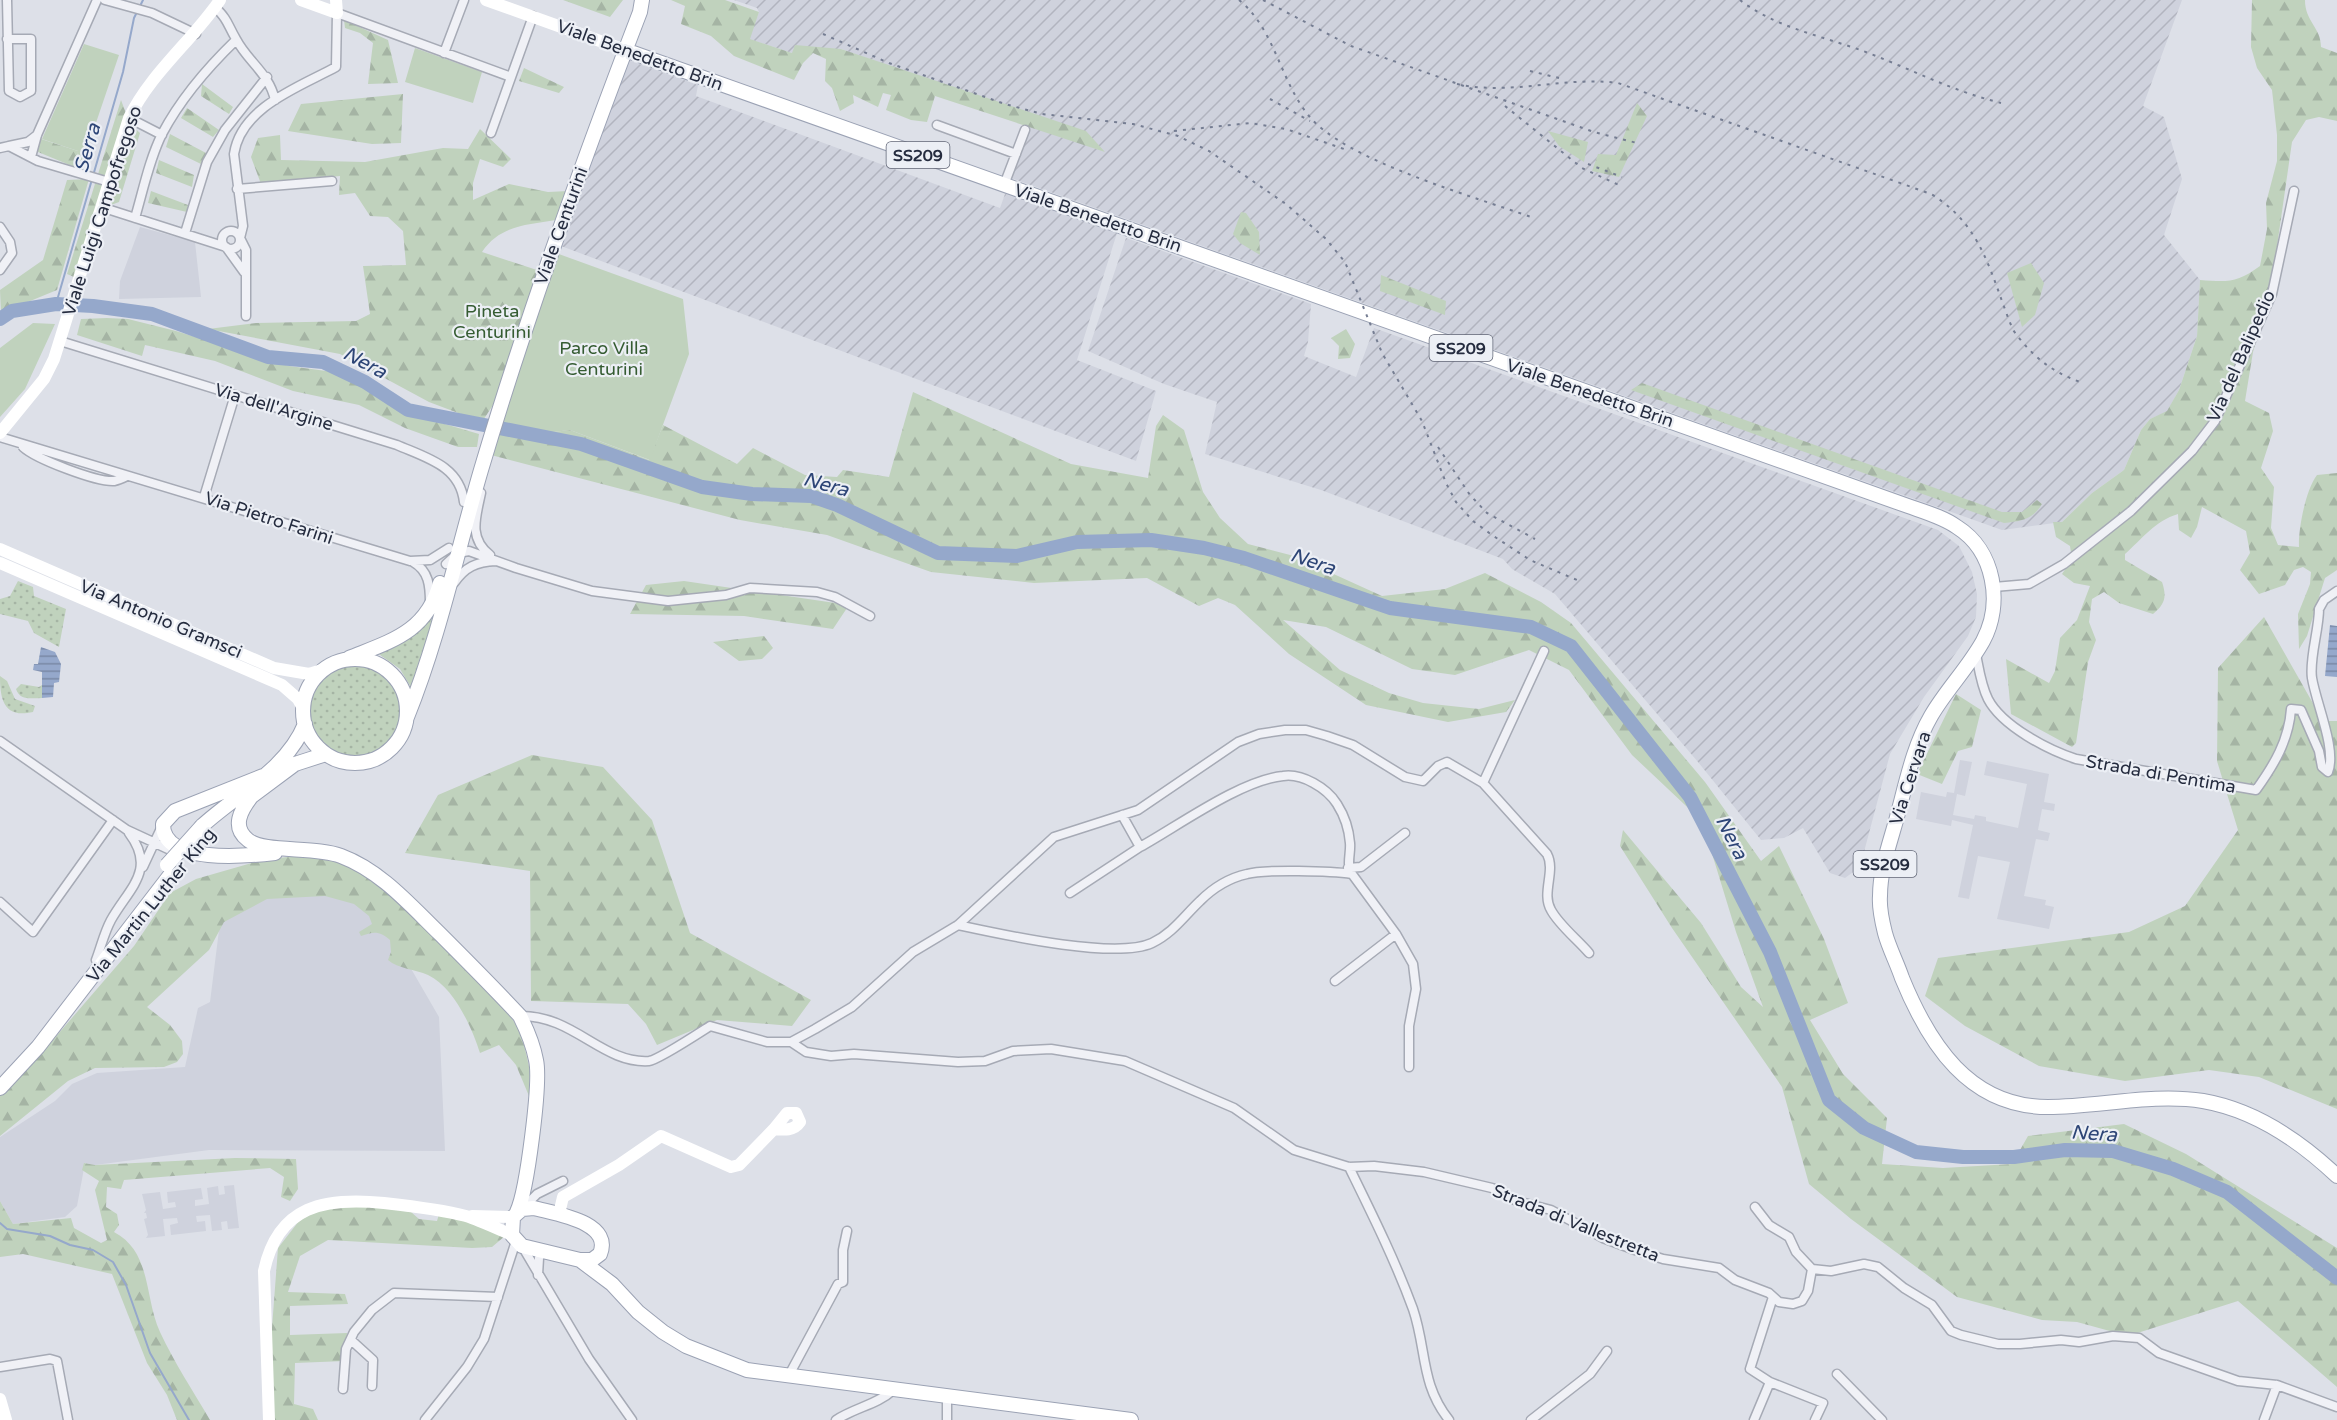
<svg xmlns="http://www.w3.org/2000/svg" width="2337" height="1420" font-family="'Varela Round',sans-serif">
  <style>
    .built { fill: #cfd2dd }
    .industrial { fill: url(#industrial-furrows) }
    .grass { fill: url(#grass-dots) }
    .forest { fill: url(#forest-firs) }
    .park { fill: #c0d2bd }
    .water { fill: url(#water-rules) }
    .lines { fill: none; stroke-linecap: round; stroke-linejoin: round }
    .stream { stroke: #95a8cb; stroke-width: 2 }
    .river { stroke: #95a8cb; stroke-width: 14 }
    .street-casing { stroke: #a6aab5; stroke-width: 11 }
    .primary-casing { stroke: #9ba2b4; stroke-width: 16 }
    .street { stroke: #f0f1f6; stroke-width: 8 }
    .secondary { stroke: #fff; stroke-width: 12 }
    .primary { stroke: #fff; stroke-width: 14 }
    .rail { stroke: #757d92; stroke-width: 2; stroke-dasharray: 3 6; stroke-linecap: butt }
    .primary-bridge-casing { stroke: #9ba2b4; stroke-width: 16; stroke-linecap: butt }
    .primary-bridge { stroke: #fff; stroke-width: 14 }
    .labels { text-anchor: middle; stroke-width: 4.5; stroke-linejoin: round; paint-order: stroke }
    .shield { fill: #eceff5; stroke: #616676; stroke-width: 1.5 }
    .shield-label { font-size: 16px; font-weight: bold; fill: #252c3f }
    .street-label { font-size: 18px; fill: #252c3f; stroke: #eceff5 }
    .park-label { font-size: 18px; fill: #355c32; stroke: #eceff5 }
    .water-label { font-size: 20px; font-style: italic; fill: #2d4576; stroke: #eceff5 }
  </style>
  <defs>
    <pattern id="industrial-furrows" width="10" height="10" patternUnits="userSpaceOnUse" patternTransform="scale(1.5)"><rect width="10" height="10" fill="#cfd2dd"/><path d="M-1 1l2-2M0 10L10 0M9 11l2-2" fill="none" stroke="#b2b4bf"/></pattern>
    <pattern id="grass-dots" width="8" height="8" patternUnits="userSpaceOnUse" patternTransform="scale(1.5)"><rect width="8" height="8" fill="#c0d2bd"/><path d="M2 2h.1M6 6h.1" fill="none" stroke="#a5b4a4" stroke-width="1.8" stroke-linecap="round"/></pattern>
    <pattern id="forest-firs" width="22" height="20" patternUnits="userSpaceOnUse" patternTransform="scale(1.5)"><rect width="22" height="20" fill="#c0d2bd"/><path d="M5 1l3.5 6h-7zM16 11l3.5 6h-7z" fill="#a5b4a4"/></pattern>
    <pattern id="water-rules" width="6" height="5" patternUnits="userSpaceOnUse" patternTransform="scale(1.5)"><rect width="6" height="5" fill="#95a8cb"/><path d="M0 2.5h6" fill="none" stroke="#7989a6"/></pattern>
  </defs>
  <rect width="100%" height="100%" fill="#dde0e8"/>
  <path class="built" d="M140,227L195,242L201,297L119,299L120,281Z
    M1960,760L1972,762L1965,796L1957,794L1953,815L1974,819L1975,815L1986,817V821L2018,828L2027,784L1984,775L1987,761L2049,774L2044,802L2055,804L2054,811L2042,809L2038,830L2050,833L2048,841L2036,839L2024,896L2046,900L2045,905L2054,907L2049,929L1997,919L2010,862L1978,856L1969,899L1958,897L1973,825L1952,820L1951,826L1916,819L1921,792L1946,797L1947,792L1954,793Z
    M341,893L384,922L439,1017L445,1151L209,1150L95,1165L85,1163L77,1206L65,1217L13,1224L0,1201V1137L55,1101L72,1084L97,1073L185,1067L198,1008L210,1002L220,922L264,897Z
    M234,1185L239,1228L228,1229L227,1221L221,1222L222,1230L212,1231L210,1215L196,1216L197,1222L205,1221L206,1231L171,1235L170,1225L178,1223L177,1218L163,1219L165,1236L146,1238L148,1235L144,1219L147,1218L146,1213H144L146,1210L142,1194L160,1192L163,1209L176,1207L175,1202L168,1203L167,1192L201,1188L203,1199L195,1200V1206L209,1204L207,1188L218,1186L219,1195L225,1194L224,1186Z"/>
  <path class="industrial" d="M734,0H2182L2143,106L2164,117L2182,179L2164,235L2200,280L2197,336L2179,390L2167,412L2150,419L2141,430L2124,470L2092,493L2062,522L2002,530L1011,178L1033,117L841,49L792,53L749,39L759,12L757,8Z
    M628,60L698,85L696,96L1000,208L1005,194L1117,233L1077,360L1156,391L1136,461L561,246Z
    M1126,238L1311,304L1308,342L1304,356L1356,377L1374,328L1938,530L1959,546L1972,572L1977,594L1976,617L1968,636L1924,697L1890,754L1860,867L1845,878L1830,873L1803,828L1784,838L1761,840L1698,762L1555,594L1512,569L1503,559L1321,490L1205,454L1217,402L1164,384L1088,351Z"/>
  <path class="grass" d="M18,581L33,587L34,596L66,609L59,647L34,633L28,621L0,614V599L10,596Z
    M436,612L412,689L400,669L376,652C401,642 419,633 436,612Z
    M310 711a45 45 0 1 1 90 0a45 45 0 1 1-90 0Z
    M0,676L7,681L15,699L35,706L33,712C3,719 0,698 0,676Z
    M21,684L39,687L42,685V698C31,698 20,701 16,689Z"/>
  <path class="forest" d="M563,0H623L610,17Z
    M671,0H725L759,12L750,39L792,53L795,45L841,49L1086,131L1105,152L935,96L927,122L911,120L886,110L891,95L883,93L878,107L853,95L854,103L840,111L832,88L825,81L826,59L813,53L803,63L794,80L734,56L711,36L681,24L685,6Z
    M2252,0H2305C2305,22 2321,27 2321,47L2337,53V121L2319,117L2306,120L2292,142L2273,274L2265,313L2253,352L2245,401L2269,413L2273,431L2261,468L2274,487L2271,528L2278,545L2299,547C2298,529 2306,489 2317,475L2337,473V570L2325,578L2307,636L2299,649L2298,614L2310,584L2311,572L2303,567L2294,570L2285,585L2259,594L2240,570L2250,553L2246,531L2202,507L2197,527L2191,538L2179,530L2178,514C2155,521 2142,539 2125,554V560L2162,582C2167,597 2165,604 2153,614L2119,603L2104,592L2092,599L2089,622L2096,640L2088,662L2076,743L2072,747L2011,714L2006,659L2049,683L2055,671L2060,638L2077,620L2090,586L2074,583L2062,574L2072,559L2070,546L2056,537L2053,522H2062L2092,493L2124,470L2141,430L2150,419L2167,411L2179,390L2197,336L2200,280C2228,282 2237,283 2260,266L2267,229L2266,203L2277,161V135L2272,90L2257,68L2251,47Z
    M344,20L388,40L398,83L368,84L373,43L360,33L345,28Z
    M524,68L564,87L559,93L519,81Z
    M202,84L233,107L229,114L201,96Z
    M403,94L401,143L372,144L288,131L301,104Z
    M121,100L130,124L140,133L119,202L103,208L83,281L67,274Z
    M1637,103L1647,116L1619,177L1592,171L1598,154L1616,155Z
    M187,108L219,130L213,137L181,118Z
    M480,129L511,159L503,167L480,159L473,183V200L509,184L548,192L568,191L556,220C527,225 500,225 482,252L540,271L502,391L482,422L429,402L340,354L208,329L256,323L356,321L370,314L363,266L406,265L403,231L388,217L370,216L355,193L339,195L340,176L261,184L251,157L258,138L280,135L281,160L365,162L443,148L468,149Z
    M1548,131L1588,142L1584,162L1559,146Z
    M170,134L206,153L201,164L166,147Z
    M38,138L78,151L77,168L38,152Z
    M159,160L194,175L192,187L156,173Z
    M89,179L57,290L1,313L0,290L43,260L67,180Z
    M151,191L188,205L187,212L148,203Z
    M1241,212L1246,213L1259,232L1260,255L1240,243L1233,234Z
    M2031,263L2044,283L2035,315L2022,327L2007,273Z
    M1381,275L1446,301L1445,315L1380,291Z
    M107,318L128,319L176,331L289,366L341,373L414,415L479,434L477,447H458L405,428L359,405L293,391L215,361L145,345L142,356L77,335L81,319Z
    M1346,329L1355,344L1350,358L1338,359L1339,346L1331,338Z
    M1642,383L2002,512H2022L2037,500L2042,504C2032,520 2022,521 2004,523L1631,390Z
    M913,392L1071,464L1148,478L1156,426L1163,415L1184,430L1203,492L1220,518L1248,544L1294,556L1382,596L1445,589L1485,573L1541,602L1571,623L1705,782L1761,861L1779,846L1824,939L1848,1003L1810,1020L1843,1074L1887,1118L1882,1164L1943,1168L2012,1164L2028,1136L2124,1124L2186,1154L2337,1248V1387L2238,1301L2128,1336L2077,1322L2042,1320L1957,1297L1851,1219L1809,1184L1782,1087L1672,928L1620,846L1623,830L1701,923L1741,987L1763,1007L1736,932L1702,821L1632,755L1569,670L1529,650L1455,675L1412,669L1326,627L1283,620L1340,670L1389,693L1423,703L1479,709L1515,700L1506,712L1448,722L1366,705L1289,654L1235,605L1218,598L1199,606L1147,578L1034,583L931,572L827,535L740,520L491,455L503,417L545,433L570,430L649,460L663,425L737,464L753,448L805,475L837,477L843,470L889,477Z
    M684,581L849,605L833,629L744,616L630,614L646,585Z
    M2264,617L2323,721H2337V1109L2259,1077L2209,1070L2125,1081L2039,1066L1965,1026L1925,996L1938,958L2129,932L2185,906L2238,830L2217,761L2218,668Z
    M764,636L773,648L762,659L739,661L713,642Z
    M1956,694L1981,710L1972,747L1958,751L1942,784L1917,774Z
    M532,755L603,767L652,820L690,933L811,1000L792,1026L717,1020L657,1045L646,1024L628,1004L531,1001L530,871L405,853L438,795Z
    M313,854L353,868L423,918L477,971L521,1031L530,1071L529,1096L516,1065L499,1045L480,1053C472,1028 454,987 428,975C415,969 398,969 388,960L391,952L390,940C380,931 374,931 361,936L359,932L372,924L369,916L354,904L325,896L267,899L224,922L209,950L147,1007L170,1025L182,1041L183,1054L177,1062L164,1067L95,1068L68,1081L0,1136V1095L27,1070L134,946L170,893L196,879L262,860Z
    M235,1158L296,1159L298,1189L290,1201L281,1197L284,1177L270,1168L124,1180L121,1189L107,1187L106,1207L117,1214L119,1225L114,1232C152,1252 144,1297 160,1332C174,1362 193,1391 210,1420H177L167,1395L147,1363L112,1274L23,1254L0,1257V1201L13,1224L71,1218L74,1228L101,1243L107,1240L95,1190L99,1181L82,1170L84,1163L95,1165Z
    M327,1205H361L411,1212L419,1219L437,1221L439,1214L448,1215L505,1236L492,1247L472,1248L328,1240L300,1256L288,1292L345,1294L348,1304L290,1306V1335L347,1333L345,1361L295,1363L294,1404L313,1409L318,1420H265L278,1248L299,1221Z"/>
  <path class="park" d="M84,44L119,55L83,161L78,160V151L42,139Z
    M415,48L482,72L473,103L405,82Z
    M556,253L683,299L689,354L650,460L570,430L545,433L514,428L503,417Z
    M33,323L55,324L25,389L0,417V348Z"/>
  <path class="water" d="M2330,625L2337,626V677L2325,676Z
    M41,647L55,652L61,664L59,682L54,683L53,697L42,698V672L33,670L34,664H38Z"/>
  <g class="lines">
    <path class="stream" d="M56,304L123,72L134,18L143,0
      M0,1223L7,1229L50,1236L70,1245L93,1250L113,1262L126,1285L150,1353L189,1420"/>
    <path class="river" d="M0,319L12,311L56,304L93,306L152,314L268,357L323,362L365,382L408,410L581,444L702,487L752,494L811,496L837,505L938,553L1017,556L1077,542L1151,540L1204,548L1244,558L1390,608L1531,627L1571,646L1690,797L1770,952L1829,1100L1864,1128L1916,1152L1963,1157H2014L2065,1150L2113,1151L2173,1169L2227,1192L2337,1278"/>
    <defs>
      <path id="street" d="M105,0L152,13L196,34
        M215,7C229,21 227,24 236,39C248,62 269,73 275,100
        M7,39H31V91L20,97L9,91L7,0
        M444,53L464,0
        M129,118L162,135
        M937,125L1016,154
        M491,133L533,16
        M9,146L28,142L37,135
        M0,148L9,146L38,161L109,182
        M31,157L37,135L97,0
        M1004,185L1025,130
        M237,189L332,181
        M101,207L226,247L244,272
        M135,218C143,191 149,160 162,134C181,98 207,68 236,40
        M0,227L10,242L12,253L0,270
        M222 240a9 9 0 1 1 18 0a9 9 0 1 1-18 0Z
        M185,233L207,162L225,130L267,77
        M246,316V250L240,238L243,226L234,154C241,107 299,87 336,67L337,13L511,77
        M60,341L397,445C427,458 460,466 464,502
        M0,437L410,561L430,560L449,548
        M23,447C36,459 96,482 114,481C119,480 123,478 127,476
        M481,493C476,517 468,538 490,555
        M204,497L235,395
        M413,562C429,571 430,586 430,603
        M446,564L458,553L469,551L516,568L592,591L668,601L726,595L750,588L817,592L835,597L870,616
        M454,583C465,567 476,562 496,561
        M1994,587L2029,584L2064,564L2131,511L2192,451L2215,421L2272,294L2294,191
        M1544,651L1483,783L1547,854C1556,871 1541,893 1551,910C1559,925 1577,939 1589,953
        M1976,654C1979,669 1981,685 1988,699C2002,726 2048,750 2076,759L2256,790C2274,765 2289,740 2291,709L2301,710L2319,751L2322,767L2328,772C2337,750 2316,703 2312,678C2309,659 2319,630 2319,609L2324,600L2337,591
        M0,741L127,830L179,854
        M1122,815L1140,847C1178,826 1241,780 1283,776C1302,773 1327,788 1337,804C1344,815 1349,830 1350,843C1351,854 1346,864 1352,874
        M143,867L163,824
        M1348,868L1361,867L1405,833
        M1070,893L1140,847
        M0,902L33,932L113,820
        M958,925C1000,934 1115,960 1152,943C1173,933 1184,916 1200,901C1213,888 1229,878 1247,874C1265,869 1332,871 1352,874L1396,934L1413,964L1416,989L1409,1026V1067
        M96,960C101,947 104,933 111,920C129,888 157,870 129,833
        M1335,981L1396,934
        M520,1016C574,1015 602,1064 649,1061C658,1060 699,1033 710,1026L767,1042H791L815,1029L852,1007L913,952L958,925L1054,837L1138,810L1238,742L1259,734L1285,730H1306L1327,736L1353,745L1405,777L1423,781L1438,766L1447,762L1483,783
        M791,1042L806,1052L831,1056L854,1054L958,1062L985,1061L1013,1051L1051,1049L1125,1061L1234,1108L1294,1150L1349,1167L1374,1166L1424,1172L1492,1188L1517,1201L1551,1210L1603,1238L1635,1250L1663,1259L1719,1268L1735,1280L1769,1293L1779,1302L1793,1304L1802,1301L1808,1291L1812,1269
        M1349,1167C1372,1214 1395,1260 1413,1309C1427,1350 1420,1383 1449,1420
        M530,1201L537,1194L563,1181
        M1755,1207L1769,1225L1789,1237L1796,1252L1812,1269
        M522,1246L589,1359L632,1420
        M1812,1269L1831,1271L1864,1264L1878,1267L1904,1288L1932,1305L1951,1331L1961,1335L1998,1344H2020L2061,1340L2079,1342L2113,1336L2139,1338L2159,1353L2238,1381L2277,1385L2337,1407
        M538,1275L539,1258L543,1250
        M351,1340L373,1360L372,1386
        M0,1367L50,1359L57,1361L68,1420
        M1837,1374L1882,1420
        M788,1377L838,1284L843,1282V1250L847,1231
        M1770,1382L1823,1403L1815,1420
        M343,1389L346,1349L354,1332L372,1310L394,1293L498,1297
        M425,1420L467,1367L484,1339L516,1241
        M836,1420C854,1408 878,1404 892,1391
        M947,1420V1397
        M1531,1420L1590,1374L1607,1351
        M1754,1420L1770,1382L1750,1369L1773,1297
        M2264,1420L2277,1385"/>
      <path id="primary" d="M625,50L1908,506C1925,512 1943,517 1957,527C1995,551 2003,604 1983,641C1968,668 1946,690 1931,716C1913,747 1906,784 1897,817C1890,843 1880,869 1880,896C1879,908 1882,921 1885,933C1889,948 1897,963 1902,978C1929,1044 1969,1107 2048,1107C2099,1107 2152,1093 2203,1101C2255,1110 2300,1141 2337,1176
        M349,658C391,641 427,632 440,583
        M303 711a52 52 0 1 1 104 0a52 52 0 1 1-104 0Z
        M407,717C439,638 457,552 481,470C527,315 582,163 640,12L642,0
        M263,776L175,811L163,824C162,865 248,856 275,853
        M251,797C241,810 231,827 248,840C263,853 316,846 341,856C381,871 410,905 440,934C467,961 494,988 520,1016C527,1030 533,1044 536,1060C541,1082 527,1191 517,1212
        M244,802L295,764L326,754
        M202,826C237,794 287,769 305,724
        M0,1088L38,1047L174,870
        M534,1208C556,1214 613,1222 600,1254L592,1260H580L522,1246L512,1235L513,1217L522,1209Z
        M580,1260L612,1284L638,1312L663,1332L686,1346L747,1370L1131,1420"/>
    </defs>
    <use href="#street" class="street-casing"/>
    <use href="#primary" class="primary-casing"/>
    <use href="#street" class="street"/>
    <path class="secondary" d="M301,0L337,13L336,0
      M486,0L625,50
      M0,433L44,379L54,359L129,118C151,73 191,42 220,0
      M0,549L274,668L309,674L325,669
      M0,563L282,685L298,699L303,708
      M559,1214L563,1197L619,1165L661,1136L731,1167L739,1165L774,1129C784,1130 794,1131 800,1122L796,1113H787L774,1129
      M472,1216L513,1217
      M0,1399L6,1420
      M269,1420L264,1271C278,1205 325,1197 384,1203C411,1206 439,1209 466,1216C479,1220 498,1229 512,1235"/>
    <use href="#primary" class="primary"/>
    <path class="rail" d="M1239,0C1275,29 1280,81 1309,116C1344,160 1475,197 1531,217
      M1263,0L1351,46L1594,132L1637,143
      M1740,0C1777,29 1828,37 1871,54C1917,72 1953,91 2001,103
      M823,34L889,63L1005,104L1042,114L1133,124L1178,136L1209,151L1286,204L1326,239L1345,262L1382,353L1422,421L1446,483L1456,502L1473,521L1492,535L1530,560L1577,580
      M1530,71L1559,78
      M1457,84C1510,96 1564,76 1618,83L1931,194C1984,226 1991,277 2013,330C2032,356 2050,371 2080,382
      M1270,99L1310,121
      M1505,106L1582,168L1621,186
      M1174,131L1250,123L1286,129L1344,149
      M1588,164L1622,177
      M1438,447L1470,495L1487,513L1535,539"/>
    <defs>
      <path id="primary-bridge" d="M167,865L202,826"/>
    </defs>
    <use href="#primary-bridge" class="primary-bridge-casing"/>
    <use href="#primary-bridge" class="primary-bridge"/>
  </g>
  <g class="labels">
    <g class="shield">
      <rect x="886.5" y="142" width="63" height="26" rx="4.5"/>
      <rect x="1429.5" y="335" width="63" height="26" rx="4.5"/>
      <rect x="1853.5" y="851" width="63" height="26" rx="4.5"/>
    </g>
    <g class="shield-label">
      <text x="918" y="161">SS209</text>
      <text x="1461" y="354">SS209</text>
      <text x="1885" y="870">SS209</text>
    </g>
    <g class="street-label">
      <text transform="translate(640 55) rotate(20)" y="6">Viale Benedetto Brin</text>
      <text transform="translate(102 211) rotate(-72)" y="6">Viale Luigi Campofregoso</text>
      <text transform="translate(1098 218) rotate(19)" y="6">Viale Benedetto Brin</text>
      <text transform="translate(561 226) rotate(-70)" y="6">Viale Centurini</text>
      <text transform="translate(2241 356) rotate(-66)" y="6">Via del Balipedio</text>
      <text transform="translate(1590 393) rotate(19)" y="6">Viale Benedetto Brin</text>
      <text transform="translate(274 407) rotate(17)" y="6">Via dell'Argine</text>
      <text transform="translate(269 518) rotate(18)" y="6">Via Pietro Farini</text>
      <text transform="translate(161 619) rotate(23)" y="6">Via Antonio Gramsci</text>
      <text transform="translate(2161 774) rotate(10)" y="6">Strada di Pentima</text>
      <text transform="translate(1910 778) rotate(-72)" y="6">Via Cervara</text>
      <text transform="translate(151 905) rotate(-51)" y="6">Via Martin Luther King</text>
      <text transform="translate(1576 1223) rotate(22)" y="6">Strada di Vallestretta</text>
    </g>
    <g class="park-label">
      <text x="492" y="317">Pineta<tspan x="492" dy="21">Centurini</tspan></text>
      <text x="604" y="354">Parco Villa<tspan x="604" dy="21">Centurini</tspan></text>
    </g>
    <g class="water-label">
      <text transform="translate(87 148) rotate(-74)" y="7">Serra</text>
      <text transform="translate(365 362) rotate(28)" y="7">Nera</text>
      <text transform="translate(826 484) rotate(15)" y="7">Nera</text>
      <text transform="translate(1313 561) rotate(19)" y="7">Nera</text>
      <text transform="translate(1732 837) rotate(63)" y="7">Nera</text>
      <text transform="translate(2094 1133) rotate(4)" y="7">Nera</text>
    </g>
  </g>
</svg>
